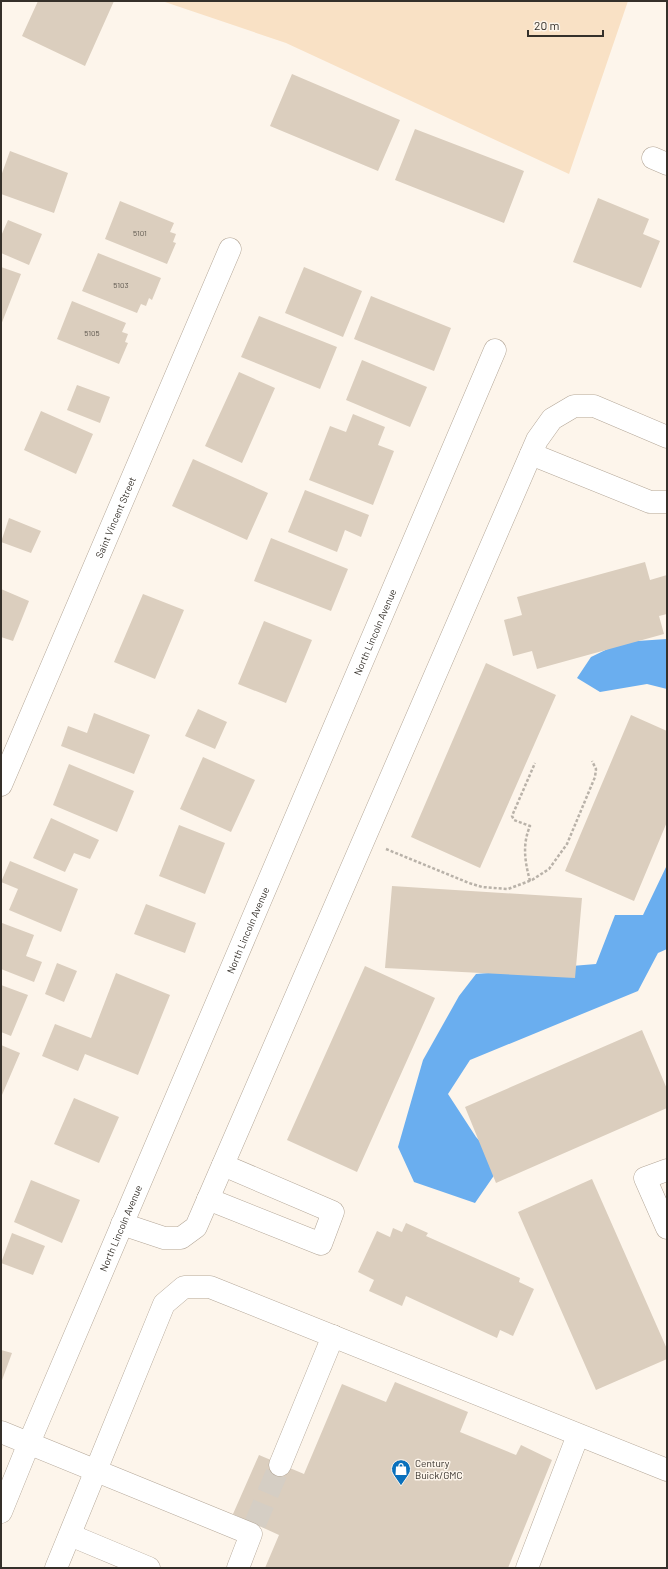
<svg xmlns="http://www.w3.org/2000/svg" width="668" height="1569" font-family="Barlow,sans-serif">
  <style>
    .green { fill: #f9e1c5 }
    .water { fill: #6aaeef }
    .building { fill: #dbcebe }
    .lines { fill: none; stroke-linecap: round; stroke-linejoin: round }
    .minor-tunnel { stroke: #d5cec4; stroke-width: 22; stroke-dasharray: 22 11; stroke-linecap: butt }
    .minor-casing { stroke: #b4a798; stroke-width: 23 }
    .path { stroke: #b9b2a9; stroke-width: 2.5; stroke-dasharray: 3 2; stroke-linecap: butt }
    .minor { stroke: #fff; stroke-width: 22 }
    .labels { text-anchor: middle; stroke-width: 3; stroke-linejoin: round; paint-order: stroke }
    .number-label { font-size: 8px; fill: #5e584f }
    .street-label { font-size: 10px; fill: #35302a; stroke: #fdf5eb }
    .poi-label { font-size: 10px; fill: #35302a; stroke: #fdf5eb; text-anchor: start }
  </style>
  <rect width="100%" height="100%" fill="#fdf5eb"/>
  <path class="green" d="M162,1H628L569,174L286,43Z"/>
  <path class="water" d="M667,639V689L647,684L600,692L577,678L591,657L622,642Z
    M667,865V949L658,953L638,991L470,1060L448,1094L476,1137L495,1158V1174L475,1203L414,1182L398,1147L423,1060L459,996L476,974L596,964L615,915H643Z"/>
  <path class="building" d="M38,1H114L85,66L22,36Z
    M292,74L400,120L378,171L270,126Z
    M415,129L524,171L504,223L395,180Z
    M10,151L68,173L54,213L1,194V176Z
    M598,198L649,219L643,234L660,241L641,288L573,262Z
    M120,201L174,223L170,232L176,234L173,242L176,243L167,264L105,239Z
    M8,220L42,234L29,265L1,253V236Z
    M98,253L161,278L152,300L149,298L146,306L141,304L137,313L82,291Z
    M1,267L21,274L1,325Z
    M304,267L362,291L343,337L285,313Z
    M371,296L451,328L434,371L354,339Z
    M72,301L126,323L122,332L128,334L125,342L128,343L119,364L57,339Z
    M259,316L337,347L320,389L241,357Z
    M362,360L427,387L410,427L346,400Z
    M239,372L275,388L242,463L205,446Z
    M77,385L110,397L100,423L67,410Z
    M41,411L93,434L76,474L24,450Z
    M353,414L385,427L378,445L394,451L373,505L309,480L330,426L346,432Z
    M193,459L268,493L247,540L172,506Z
    M305,490L369,515L361,537L345,530L337,552L288,532Z
    M9,518L41,531L31,553L1,542Z
    M271,538L348,569L331,611L254,581Z
    M645,562L650,580L667,575V614L659,616L664,634L537,669L532,651L513,656L504,620L522,615L517,597Z
    M1,589L29,601L13,641L1,637Z
    M143,594L184,610L155,679L114,662Z
    M264,621L312,640L286,703L238,684Z
    M486,663L556,695L480,868L411,837Z
    M198,709L227,722L215,749L185,736Z
    M94,713L150,735L134,774L61,746L68,726L87,733Z
    M631,715L667,731V822L634,901L565,871Z
    M203,757L255,780L231,832L180,809Z
    M69,764L134,791L117,832L53,805Z
    M51,818L99,840L90,859L74,853L65,872L33,858Z
    M179,825L225,843L205,894L159,876Z
    M10,861L78,889L61,932L9,910L18,889L1,882Z
    M392,886L582,898L575,978L385,968Z
    M146,904L196,923L185,953L134,934Z
    M2,923L34,935L26,956L42,962L34,982L1,969Z
    M57,963L77,971L64,1002L45,994Z
    M365,966L435,998L357,1172L287,1140Z
    M116,973L170,995L138,1075L85,1054L78,1071L42,1056L55,1024L91,1038Z
    M1,985L28,995L11,1036L1,1032Z
    M642,1030L667,1089V1108L496,1183L465,1107Z
    M1,1045L20,1053L2,1095H1Z
    M74,1098L119,1117L99,1163L54,1144Z
    M592,1179L667,1349V1359L596,1390L518,1212Z
    M31,1180L80,1200L62,1243L14,1222Z
    M406,1223L428,1233L426,1236L520,1278L519,1282L534,1289L513,1336L500,1330L497,1338L406,1296L402,1306L369,1291L374,1280L358,1272L377,1231L390,1237L393,1228L402,1232Z
    M12,1233L45,1246L33,1275L1,1263Z
    M1,1350L12,1353L1,1383Z
    M395,1382L468,1412L460,1432L516,1455L521,1445L552,1460L508,1568H265L279,1535L233,1514L259,1455L304,1474L342,1384L386,1402Z"/>
  <g class="lines">
    <path class="minor-tunnel" d="M255,1524L280,1465"/>
    <defs>
      <g id="minor">
        <path d="M653,158L667,164"/>
        <path d="M531,454L650,502H667"/>
        <path id="s1" d="M1,785L230,249"/>
        <path d="M667,1170L645,1178L667,1228"/>
        <path d="M208,1199L321,1244L333,1212L223,1165"/>
        <path d="M122,1224L164,1238H181L196,1227L537,440L552,419L574,406H594L667,437"/>
        <path d="M1,1432L251,1534L238,1568"/>
        <path d="M280,1465L333,1336"/>
        <path id="s2" d="M1,1512L29,1443L495,350"/>
        <path d="M70,1535L149,1568"/>
        <path d="M56,1568L164,1304L184,1287H210L667,1470"/>
        <path d="M527,1568L578,1435"/>
      </g>
    </defs>
    <use href="#minor" class="minor-casing"/>
    <path class="path" d="M386,849L469,883L482,887L508,889L532,880L549,869L567,844L595,777L596,769L592,761
      M530,881C525,862 522,845 530,826L514,820L512,816L535,763"/>
    <use href="#minor" class="minor"/>
  </g>
  <defs>
    <symbol id="shop-pin" viewBox="-11 -11 22 30"><path d="M0 17L-7.5 6A9.5 9.5 0 1 1 7.5 6Z" fill="#0970bc" stroke="#fdf5eb"/><path d="M-5-2.5h2.3a2.7 3.5 0 0 1 5.4 0H5L5.5 6h-11ZM-1.5-2.5h3a1.5 2.3 0 0 0-3 0Z" fill="#fff"/></symbol>
  </defs>
  <g fill-rule="evenodd">
    <use href="#shop-pin" x="390" y="1458" width="22" height="30"/>
  </g>
  <g class="labels">
    <g class="number-label">
      <text x="140" y="236">5101</text>
      <text x="121" y="288">5103</text>
      <text x="92" y="336">5105</text>
    </g>
    <g class="street-label">
      <text dy="4" stroke="none"><textPath href="#s1" startOffset="291">Saint Vincent Street</textPath></text>
      <text dy="4" stroke="none"><textPath href="#s2" startOffset="956">North Lincoln Avenue</textPath></text>
      <text dy="4" stroke="none"><textPath href="#s2" startOffset="632">North Lincoln Avenue</textPath></text>
      <text dy="4" stroke="none"><textPath href="#s2" startOffset="308">North Lincoln Avenue</textPath></text>
    </g>
    <g class="poi-label">
      <text x="415" y="1467">Century<tspan x="415" dy="12">Buick/GMC</tspan></text>
    </g>
  </g>
  <rect width="668" height="1569" fill="none" stroke="#35302a" stroke-width="4"/>
  <path d="M528 30v6h75v-6" fill="none" stroke="#35302a" stroke-width="2"/>
  <text x="534" y="30" font-size="12" fill="#35302a" stroke="#fdf5eb" stroke-width="3" paint-order="stroke">20 m</text>
</svg>
